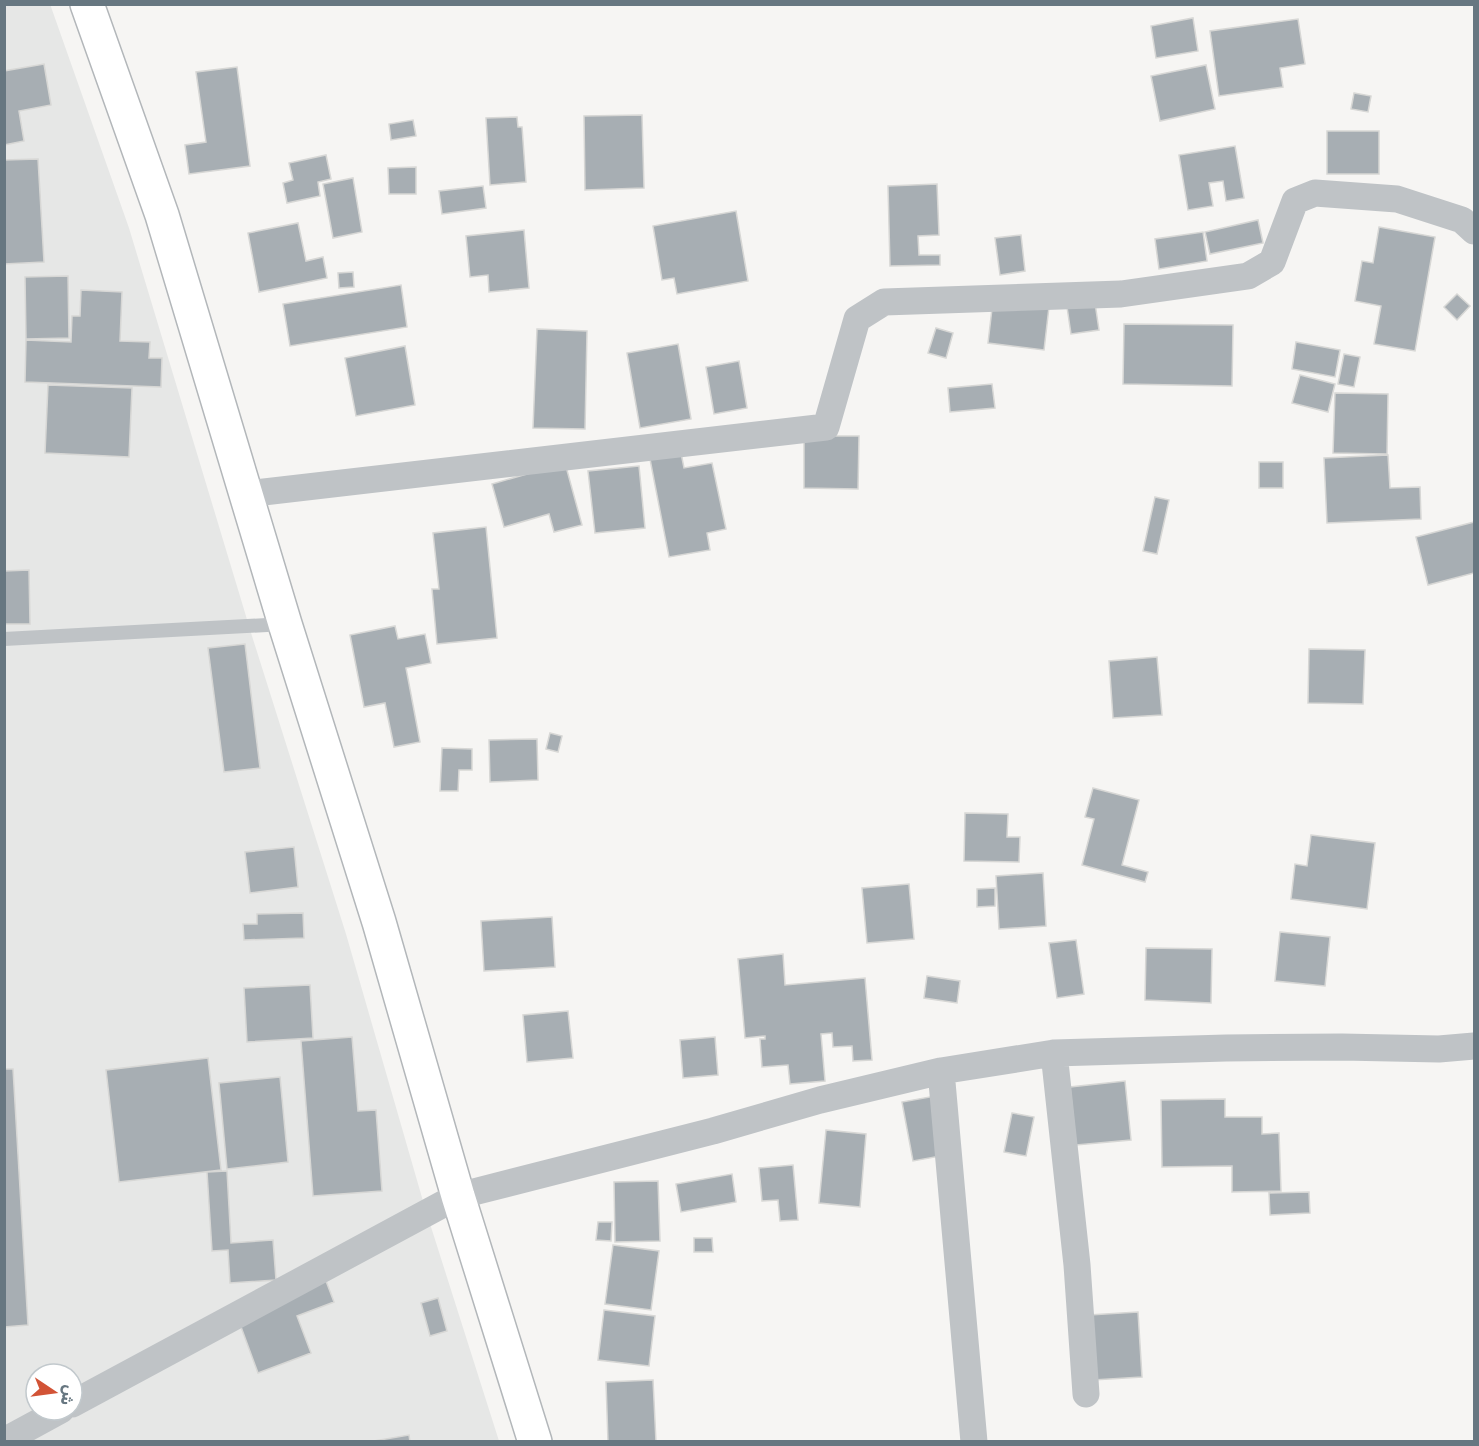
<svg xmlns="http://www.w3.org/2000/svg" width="1479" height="1446" font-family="Rubik,'Noto Sans Arabic',sans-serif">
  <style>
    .built { fill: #e6e7e6; fill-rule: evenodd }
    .building { fill: #a7aeb3; stroke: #d7d7d5; stroke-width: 1.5 }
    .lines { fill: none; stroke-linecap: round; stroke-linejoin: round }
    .primary-casing { stroke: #b3b7ba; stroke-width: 36 }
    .lane { stroke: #bfc3c6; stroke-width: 14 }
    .street { stroke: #bfc3c6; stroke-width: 27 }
    .primary { stroke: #fff; stroke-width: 33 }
  </style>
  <rect width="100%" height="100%" fill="#f6f5f3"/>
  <path class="built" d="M50,4L129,228L252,636L346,934L425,1208L499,1441L5,1442L4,5ZM36,1374H72V1410H36Z"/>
  <path class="building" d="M1193,18L1198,51L1156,58L1151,26Z
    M1298,19L1305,64L1280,68L1283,87L1219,96L1210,31Z
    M44,64L51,105L19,111L24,141L4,145V71Z
    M1206,65L1215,109L1160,121L1151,76Z
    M237,67L250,166L189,174L185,145L206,142L196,72Z
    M1354,93L1371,96L1368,112L1351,109Z
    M642,115L644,188L585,190L584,116Z
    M517,117L518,127H522L526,182L490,185L486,118Z
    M413,120L416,136L391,140L389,124Z
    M1327,131H1379V174H1327Z
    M1235,146L1244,198L1226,201L1223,181L1209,183L1213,206L1188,210L1179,155Z
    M326,155L331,179L318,182L320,196L287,203L283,183L293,180L289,163Z
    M38,159L44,262L4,264V160Z
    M416,167V194H389L388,168Z
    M353,178L362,232L333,238L323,184Z
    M937,184L939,235L918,236L919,255H940V265L890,266L888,186Z
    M483,186L486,208L442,214L439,191Z
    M736,211L748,281L677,294L674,278L662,280L653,226Z
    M1258,220L1263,243L1210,254L1205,232Z
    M298,223L306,261L323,257L327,278L259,292L248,233Z
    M1379,227L1435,237L1415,351L1374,344L1381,306L1355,301L1362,261L1373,263Z
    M524,230L529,288L489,292L488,275L470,277L466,236Z
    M1203,232L1207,261L1159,269L1155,239Z
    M1021,235L1025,271L1000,275L995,238Z
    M353,272L354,287L339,288L338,273Z
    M68,276L69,338L26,339L25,277Z
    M401,285L407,327L290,346L283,304Z
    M81,290L122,292L120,341L150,342L149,358H162L161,387L25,382L26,340L71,342L72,316H80Z
    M1457,294L1470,306L1457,320L1444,307Z
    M993,300L1049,307L1044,350L988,343Z
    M1095,303L1099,330L1071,334L1067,307Z
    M1124,324L1233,325L1232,386L1123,384Z
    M936,328L953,333L946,358L928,353Z
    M537,329L587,331L585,429L533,428Z
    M1296,342L1340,350L1335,377L1292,369Z
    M678,344L691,419L640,428L627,353Z
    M405,346L415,405L356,416L345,358Z
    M1344,354L1360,357L1354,387L1338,384Z
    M739,361L747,408L714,414L706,367Z
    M1300,375L1335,384L1328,412L1292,403Z
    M992,384L995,408L950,412L948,388Z
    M48,385L132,388L129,457L45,453Z
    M1335,393L1388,394L1387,454L1333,453Z
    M804,436H859L858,489L804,488Z
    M680,448L684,468L712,463L726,529L707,533L710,550L669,557L649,454Z
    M1388,455L1390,488L1420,487L1421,519L1327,523L1324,458Z
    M1259,462H1283V488H1259Z
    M565,463L582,525L554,532L549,514L504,527L492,484Z
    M639,466L645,528L595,533L588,471Z
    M1155,497L1169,500L1157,554L1143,551Z
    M1474,522V573L1428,585L1416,537Z
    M486,527L497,638L437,644L432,589H439L433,533Z
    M29,570L30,624H4V571Z
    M395,626L398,639L425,634L431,663L406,668L420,742L394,747L385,703L364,707L350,635Z
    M245,644L260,768L224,772L208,648Z
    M1309,649L1365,650L1363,704L1308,703Z
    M1157,657L1162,715L1113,718L1109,661Z
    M550,733L562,736L558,752L546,749Z
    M537,739L538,780L490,782L489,740Z
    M442,748L472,749V770H459L458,791H440Z
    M1093,788L1139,800L1122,865L1148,872L1145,882L1082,865L1094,819L1085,817Z
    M965,813L1008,814L1007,837H1020L1019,862L964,861Z
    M1311,835L1375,843L1367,909L1291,899L1295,864L1307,866Z
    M294,847L298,887L250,893L245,852Z
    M1043,873L1046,926L999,929L996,876Z
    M909,884L914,939L867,943L862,888Z
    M995,888V906L977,907V889Z
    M303,913L304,938L244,940L243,924H257V914Z
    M552,917L555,967L484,971L481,921Z
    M1280,932L1330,937L1325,986L1275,981Z
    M1076,940L1084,994L1057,998L1049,943Z
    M1146,948L1212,949L1211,1003L1145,1000Z
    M783,954L785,985L865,978L872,1060L853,1061L852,1046L833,1047L832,1033L821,1034L825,1081L790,1084L788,1065L762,1067L760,1039H765V1036L745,1038L738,959Z
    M927,976L960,981L957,1003L924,998Z
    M310,985L313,1038L247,1042L244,988Z
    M568,1011L573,1058L527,1062L523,1015Z
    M352,1037L358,1111L376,1110L382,1191L313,1196L301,1041Z
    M715,1037L718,1075L683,1078L680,1040Z
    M208,1058L221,1170L119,1182L106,1070Z
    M4,1069H13L28,1325L4,1327Z
    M280,1077L288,1162L227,1169L219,1083Z
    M1125,1081L1131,1140L1076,1145L1070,1087Z
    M935,1096L946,1155L913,1161L902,1102Z
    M1225,1099V1117H1262V1134L1279,1133L1281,1191L1232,1192V1166L1162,1167L1161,1100Z
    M1012,1113L1034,1117L1026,1156L1004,1152Z
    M826,1130L866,1134L860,1207L819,1203Z
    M793,1165L798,1220L780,1221L778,1200L762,1201L759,1168Z
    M227,1171L231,1243L273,1240L276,1280L230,1283L228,1250L212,1251L207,1172Z
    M732,1174L736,1202L681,1212L676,1184Z
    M658,1181L660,1241L615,1242L614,1182Z
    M1309,1192L1310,1213L1270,1215L1269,1193Z
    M598,1222H612L611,1241L596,1240Z
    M694,1238H712L713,1252H694Z
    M613,1245L659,1251L651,1310L605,1304Z
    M326,1281L334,1302L297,1316L311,1353L258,1373L237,1316Z
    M438,1298L447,1331L430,1336L421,1303Z
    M604,1310L655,1316L649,1366L598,1360Z
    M1138,1312L1142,1377L1093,1380L1089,1315Z
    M653,1380L656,1442H608L606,1382Z
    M409,1435L410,1442H368Z"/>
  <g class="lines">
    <defs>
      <path id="primary" d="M87,4L162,215L285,624L379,922L458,1196L535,1442"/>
    </defs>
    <use href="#primary" class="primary-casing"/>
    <path class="lane" d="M4,639L285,624"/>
    <path class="street" d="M246,494L826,427L857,319L884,302L1121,294L1248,276L1272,262L1295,201L1315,193L1397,199L1462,220L1474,231
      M1054,1053L1077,1265L1086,1394
      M941,1071L974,1442
      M72,1404L458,1196L713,1131L820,1100L941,1071L1054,1053L1226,1048L1342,1047L1439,1049L1474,1046
      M4,1441L61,1410"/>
    <use href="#primary" class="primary"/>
  </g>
  <rect width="1479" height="1446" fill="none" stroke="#677781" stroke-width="12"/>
  <g transform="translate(54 1392) rotate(103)"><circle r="28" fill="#ffffff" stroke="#c2c9cd" stroke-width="1.5"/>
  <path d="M0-4.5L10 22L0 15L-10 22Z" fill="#d25336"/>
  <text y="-9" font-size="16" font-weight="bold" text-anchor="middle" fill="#677781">ش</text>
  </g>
</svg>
